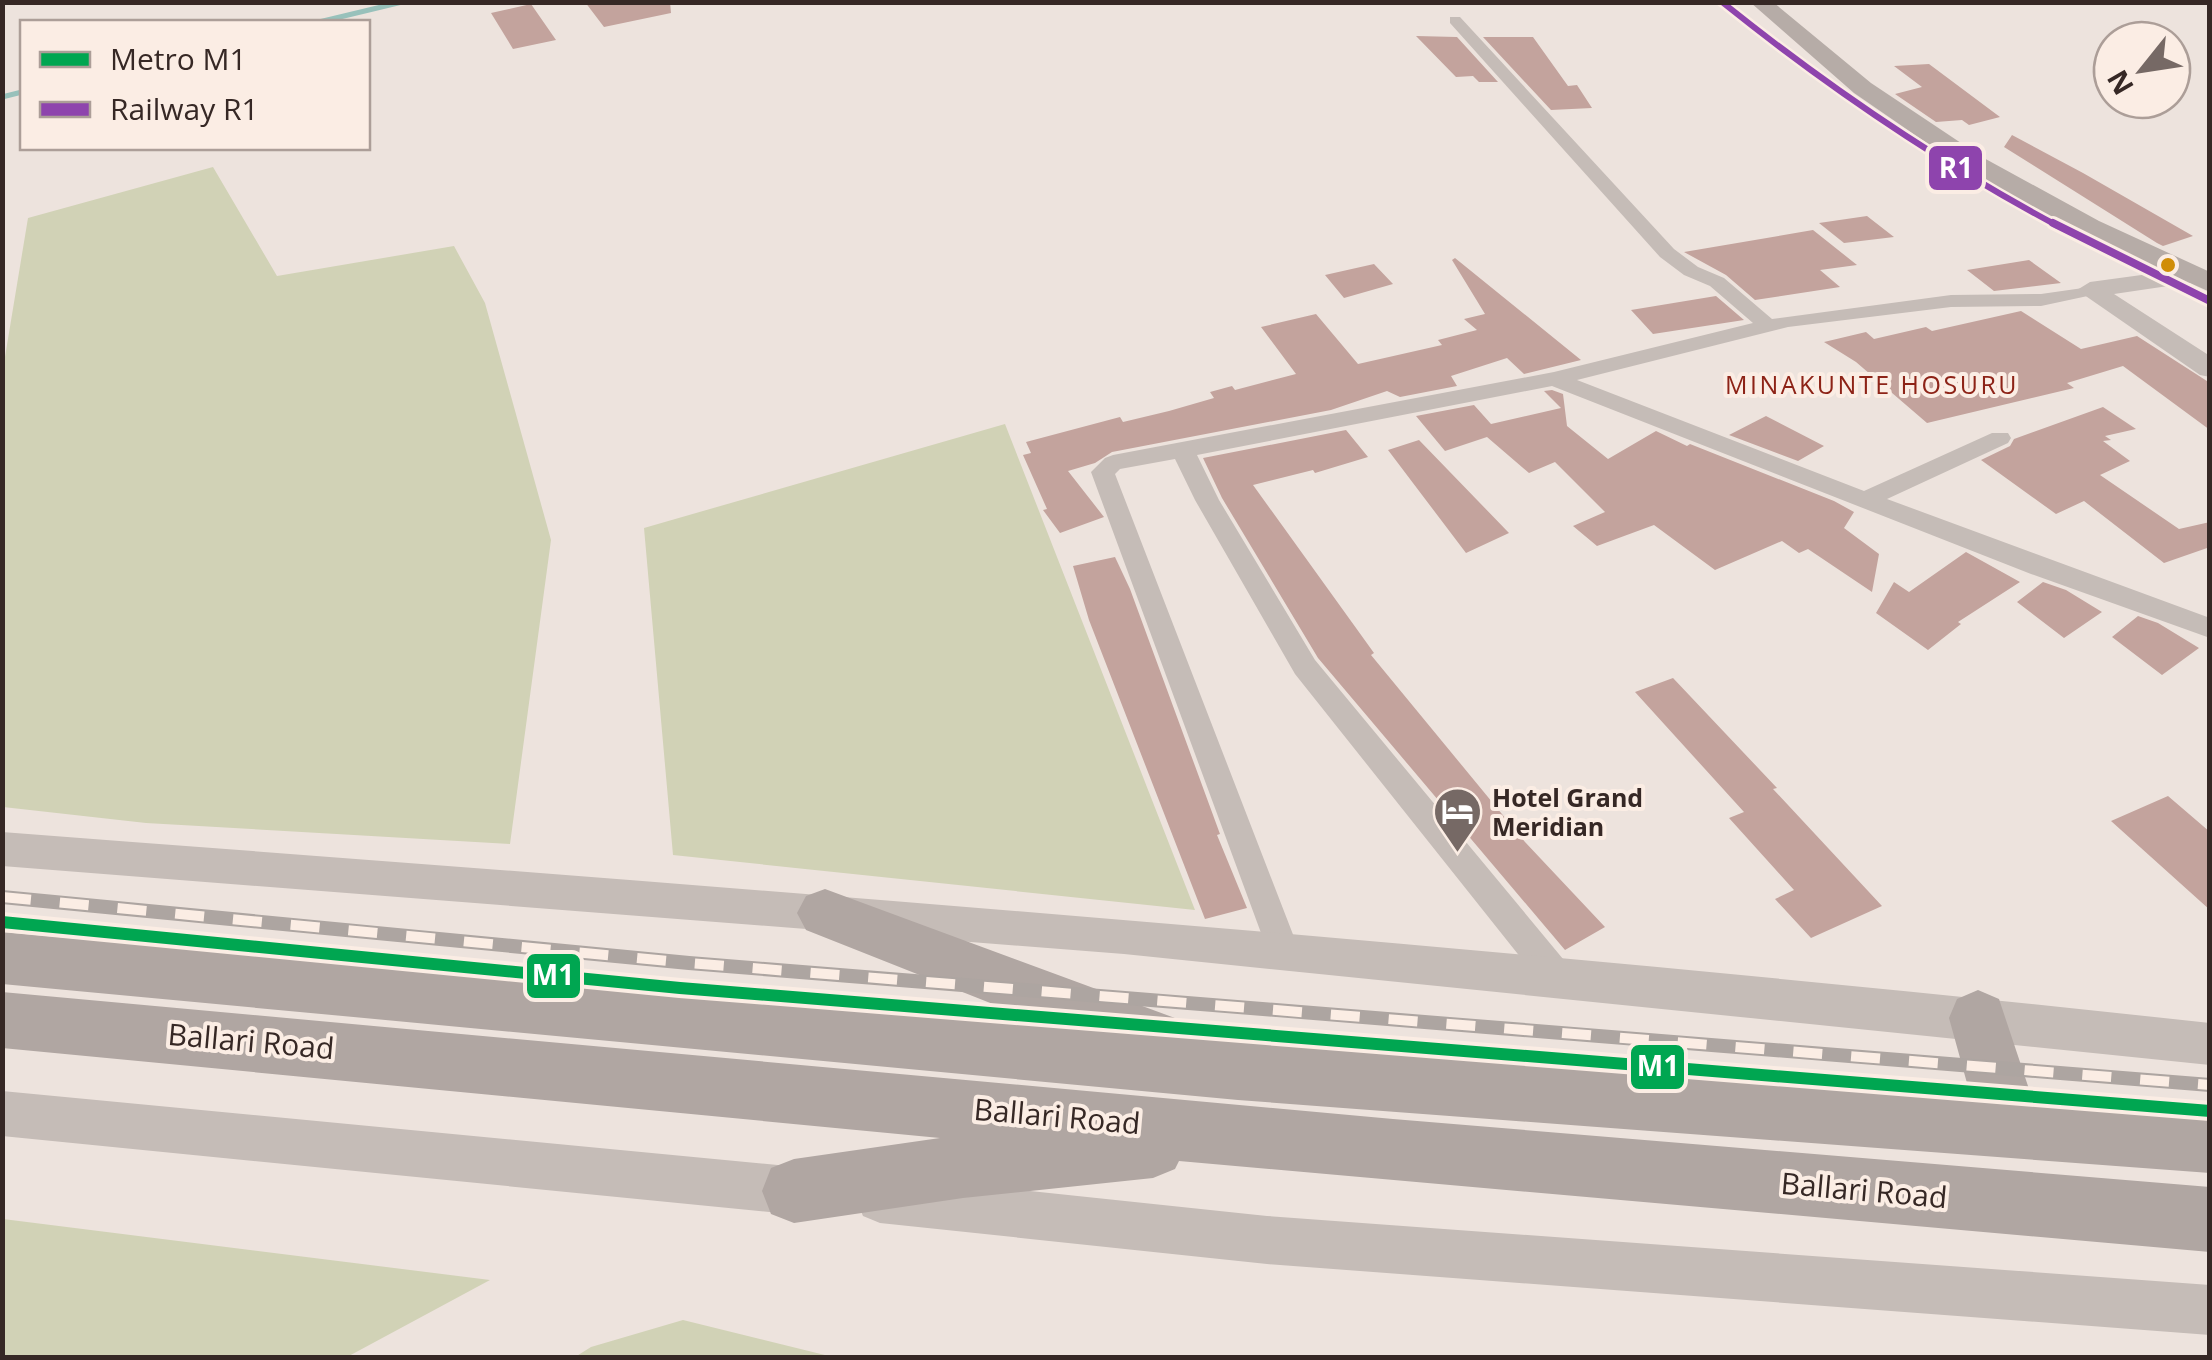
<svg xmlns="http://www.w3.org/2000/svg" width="2212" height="1360" font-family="'Open Sans',sans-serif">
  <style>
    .green { fill: #d1d2b6 }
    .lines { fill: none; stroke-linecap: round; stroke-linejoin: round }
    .stream { stroke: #98c1bb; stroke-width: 5 }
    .building { fill: #c3a39d }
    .minor { fill: #c5bcb7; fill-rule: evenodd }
    .tertiary { fill: #c5bcb7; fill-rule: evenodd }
    .secondary { fill: #b6aca7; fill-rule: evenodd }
    .trunk { fill: #b0a6a2; fill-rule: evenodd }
    .rail-casing { stroke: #ada5a1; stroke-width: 14 }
    .rail { stroke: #fbede4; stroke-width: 10; stroke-dasharray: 29; stroke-linecap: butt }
    .rail-1-far1-casing { stroke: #fbede4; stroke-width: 11 }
    .rail-1-casing { stroke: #fbede4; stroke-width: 14 }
    .rail-1-far1 { stroke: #8e44ad; stroke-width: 6 }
    .rail-1 { stroke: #8e44ad; stroke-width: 8 }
    .metro-1-casing { stroke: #fbede4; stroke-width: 20 }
    .metro-1 { stroke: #00a651; stroke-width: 12 }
    .bus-dot { fill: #d08d07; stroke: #fbede4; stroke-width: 4 }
    .labels { text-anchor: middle; stroke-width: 8; stroke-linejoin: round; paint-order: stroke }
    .far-quarter-label { font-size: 25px; letter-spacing: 2.5px; fill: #8d2317; stroke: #fbede4 }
    .poi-label { font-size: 25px; font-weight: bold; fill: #362825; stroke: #fbede4; text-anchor: start }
    .near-street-label { font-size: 30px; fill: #362825; stroke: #fbede4 }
    .line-badge { stroke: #fbede4; stroke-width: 4 }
    .badge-label { font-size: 28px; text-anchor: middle; font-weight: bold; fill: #fff }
  </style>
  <rect width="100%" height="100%" fill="#ede3dd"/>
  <path class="green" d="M213,167L277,276L454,246L485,303L551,540L510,844L146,823L3,807V369L28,218Z
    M1005,424L1195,910L673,855L644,528Z
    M3,1219L490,1280L347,1357H3Z
    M683,1320L833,1357H575L591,1347Z"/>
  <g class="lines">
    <path class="stream" d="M319,22L402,2
      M2,97L22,92"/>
  </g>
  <path class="building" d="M585,2H670L671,13L604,27Z
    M531,4L556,40L513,49L491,13Z
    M1416,36L1457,37L1498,82H1479L1473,76L1456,77Z
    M1483,37H1533L1568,86L1577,85L1592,108L1551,110Z
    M1929,64L2000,117L1969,125L1962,120L1936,122L1895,94L1922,87L1894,66Z
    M2012,135L2083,173L2193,236L2163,246L2157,243L2004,147Z
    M1867,216L1894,237L1844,243L1819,223Z
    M1813,230L1857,265L1820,270L1840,287L1755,300L1726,275L1684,252Z
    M1455,258L1581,360L1524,374L1507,358L1451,376L1457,386L1400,397L1387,391L1331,410L1112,452L1095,463L1068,471L1104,517L1060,533L1043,510L1047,509L1023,455L1031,453L1026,442L1120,417L1123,422L1169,411L1214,398L1210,392L1232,386L1235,390L1296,374L1261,327L1316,314L1358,364L1442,345L1438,340L1477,330L1464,319L1485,314L1452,260Z
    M2029,260L2061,283L1994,291L1967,270Z
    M1374,264L1393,284L1344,298L1325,275Z
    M1716,296L1744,320L1653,334L1631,310Z
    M2021,311L2081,349L2137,336L2210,383V430L2123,366L2067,383L2074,388L1927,423L1856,362L1824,342L1866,332L1874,339L1926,327L1932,331Z
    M1552,390L1563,394L1567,426L1608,459L1656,431L1687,446L1690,444L1834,501L1854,512L1844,528L1879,554L1872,592L1808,549L1799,553L1782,541L1715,570L1654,525L1597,546L1573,526L1605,512L1555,462L1529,473L1487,437L1445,451L1416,416L1474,405L1491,424L1561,408L1544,391Z
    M2103,407L2136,429L2105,436L2111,440L2103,441L2130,461L2100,475L2179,529L2210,522V547L2164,563L2084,501L2056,514L1981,460L2010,446L2014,439Z
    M1766,416L1824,446L1798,461L1729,435Z
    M1346,430L1368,457L1315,473L1313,470L1253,485L1374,653L1371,655L1525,842L1605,927L1565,950L1318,658L1222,498L1203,458Z
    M1419,440L1509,533L1466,553L1388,450Z
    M1966,552L2020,582L1958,622L1961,624L1928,650L1876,613L1894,582L1909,592Z
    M1115,557L1130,589L1220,834L1217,835L1247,908L1205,919L1089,620L1073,566Z
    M2043,582L2066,590L2102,612L2064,638L2017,602Z
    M2138,616L2158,623L2199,648L2162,675L2112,637Z
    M1673,678L1777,788L1773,789L1882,906L1811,938L1775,899L1794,890L1729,818L1744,812L1635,692Z
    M2168,796L2210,832V910L2111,821Z"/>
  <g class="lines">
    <path class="minor" d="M1450,17H1460L1674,249L1698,267L1724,278L1772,319L1951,295L2041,294L2097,286V294L2041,306L1951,307L1788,327L1577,380L1864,491L1992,433H2008L2011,438L2008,443L1887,499L2210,618V638L2031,574L1552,386L1197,455L1219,500L1315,660L1568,965L1573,976L1568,987L1556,991L1544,987L1295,674L1195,500L1175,459L1120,469L1115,474L1299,950L1295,960L1283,965L1271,960L1091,472L1105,458L1113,455L1554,372L1753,323L1710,286L1684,275L1660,257L1450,23Z"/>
    <path class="tertiary" d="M2193,268L2206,276L2202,281L2114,294L2210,356V377L2200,375L2077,290L2090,282Z
      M2,832C739,888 1475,943 2210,1023V1065L1124,954L2,866Z
      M2,1091L809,1168L826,1175L833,1192L826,1209L809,1216L2,1136Z
      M880,1175L1267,1216L2210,1285V1335L1267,1264L880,1223L863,1216L856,1199L863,1182Z"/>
    <path class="secondary" d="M1750,2H1773L1871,83L1982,157L2099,221L2210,272V292L2079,233L1963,168L1854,93Z"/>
    <path class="trunk" d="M825,889L1183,1021L1204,1030L1208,1039L1238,1042L1970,1094L1949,1018L1957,999L1978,990L1999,999L2032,1098L2210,1111V1173L1238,1100L2,984V932L1046,1025L806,930L797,913L806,896Z
      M2,992L1393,1119L2210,1187V1252L1179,1161L1175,1169L1153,1178L963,1198L794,1223L771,1214L762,1191L771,1168L794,1159L940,1138L2,1048Z"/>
    <defs>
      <path id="rail" d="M2,897L689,963L2210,1085
        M2,922L680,988L2210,1111"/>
    </defs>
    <use href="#rail" class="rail-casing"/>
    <use href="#rail" class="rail"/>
    <defs>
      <path id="rail-1-far1" d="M1722,2C1828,87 1938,162 2058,226"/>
      <path id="rail-1" d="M2053,223L2210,301"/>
    </defs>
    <use href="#rail-1-far1" class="rail-1-far1-casing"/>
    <use href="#rail-1" class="rail-1-casing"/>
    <use href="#rail-1-far1" class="rail-1-far1"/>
    <use href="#rail-1" class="rail-1"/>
    <defs>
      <path id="metro-1" d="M2,922L680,988L2210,1111"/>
    </defs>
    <use href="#metro-1" class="metro-1-casing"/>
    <use href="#metro-1" class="metro-1"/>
  </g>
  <defs>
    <symbol id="hotel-pin" viewBox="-11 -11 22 30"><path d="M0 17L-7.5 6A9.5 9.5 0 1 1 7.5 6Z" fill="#766965" stroke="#fbede4"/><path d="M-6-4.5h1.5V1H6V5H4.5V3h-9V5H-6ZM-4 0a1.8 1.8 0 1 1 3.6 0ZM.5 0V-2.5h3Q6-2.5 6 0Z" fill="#fff"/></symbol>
  </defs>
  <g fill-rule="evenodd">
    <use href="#hotel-pin" x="1430" y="784" width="55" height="75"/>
  </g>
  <circle class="bus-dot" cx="2168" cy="265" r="9"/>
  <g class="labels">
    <g class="far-quarter-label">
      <text x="1872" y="394">MINAKUNTE HOSURU</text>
    </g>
    <g class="poi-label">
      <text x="1492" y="807">Hotel Grand<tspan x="1492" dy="29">Meridian</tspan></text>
    </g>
    <g class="near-street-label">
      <text transform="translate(251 1042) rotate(5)" y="10">Ballari Road</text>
      <text transform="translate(1057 1117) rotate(5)" y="10">Ballari Road</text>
      <text transform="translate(1864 1191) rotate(5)" y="10">Ballari Road</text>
    </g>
  </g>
  <g class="line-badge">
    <rect x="1927" y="144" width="57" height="48" rx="10" fill="#8e44ad"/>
    <rect x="525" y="952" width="57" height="48" rx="10" fill="#00a651"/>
    <rect x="1629" y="1043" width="57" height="48" rx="10" fill="#00a651"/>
  </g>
  <g class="badge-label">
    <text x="1956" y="178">R1</text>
    <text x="553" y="985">M1</text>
    <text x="1658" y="1076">M1</text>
  </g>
  <rect width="2212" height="1360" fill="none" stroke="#362825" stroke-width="10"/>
  <rect x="20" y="20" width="350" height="130" fill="#fbede4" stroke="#ac9e98" stroke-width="2.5"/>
  <rect x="40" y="52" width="50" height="15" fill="#00a651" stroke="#ac9e98" stroke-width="2.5"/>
  <text x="110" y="70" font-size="30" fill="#362825">Metro M1</text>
  <rect x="40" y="102" width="50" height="15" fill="#8e44ad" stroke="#ac9e98" stroke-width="2.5"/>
  <text x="110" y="120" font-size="30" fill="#362825">Railway R1</text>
  <g transform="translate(2142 70) rotate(240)"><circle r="48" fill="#fbede4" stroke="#ac9e98" stroke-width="2.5"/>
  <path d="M0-8L18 38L0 25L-18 38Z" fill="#766965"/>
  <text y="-15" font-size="28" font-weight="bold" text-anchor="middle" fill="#362825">N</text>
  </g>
</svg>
